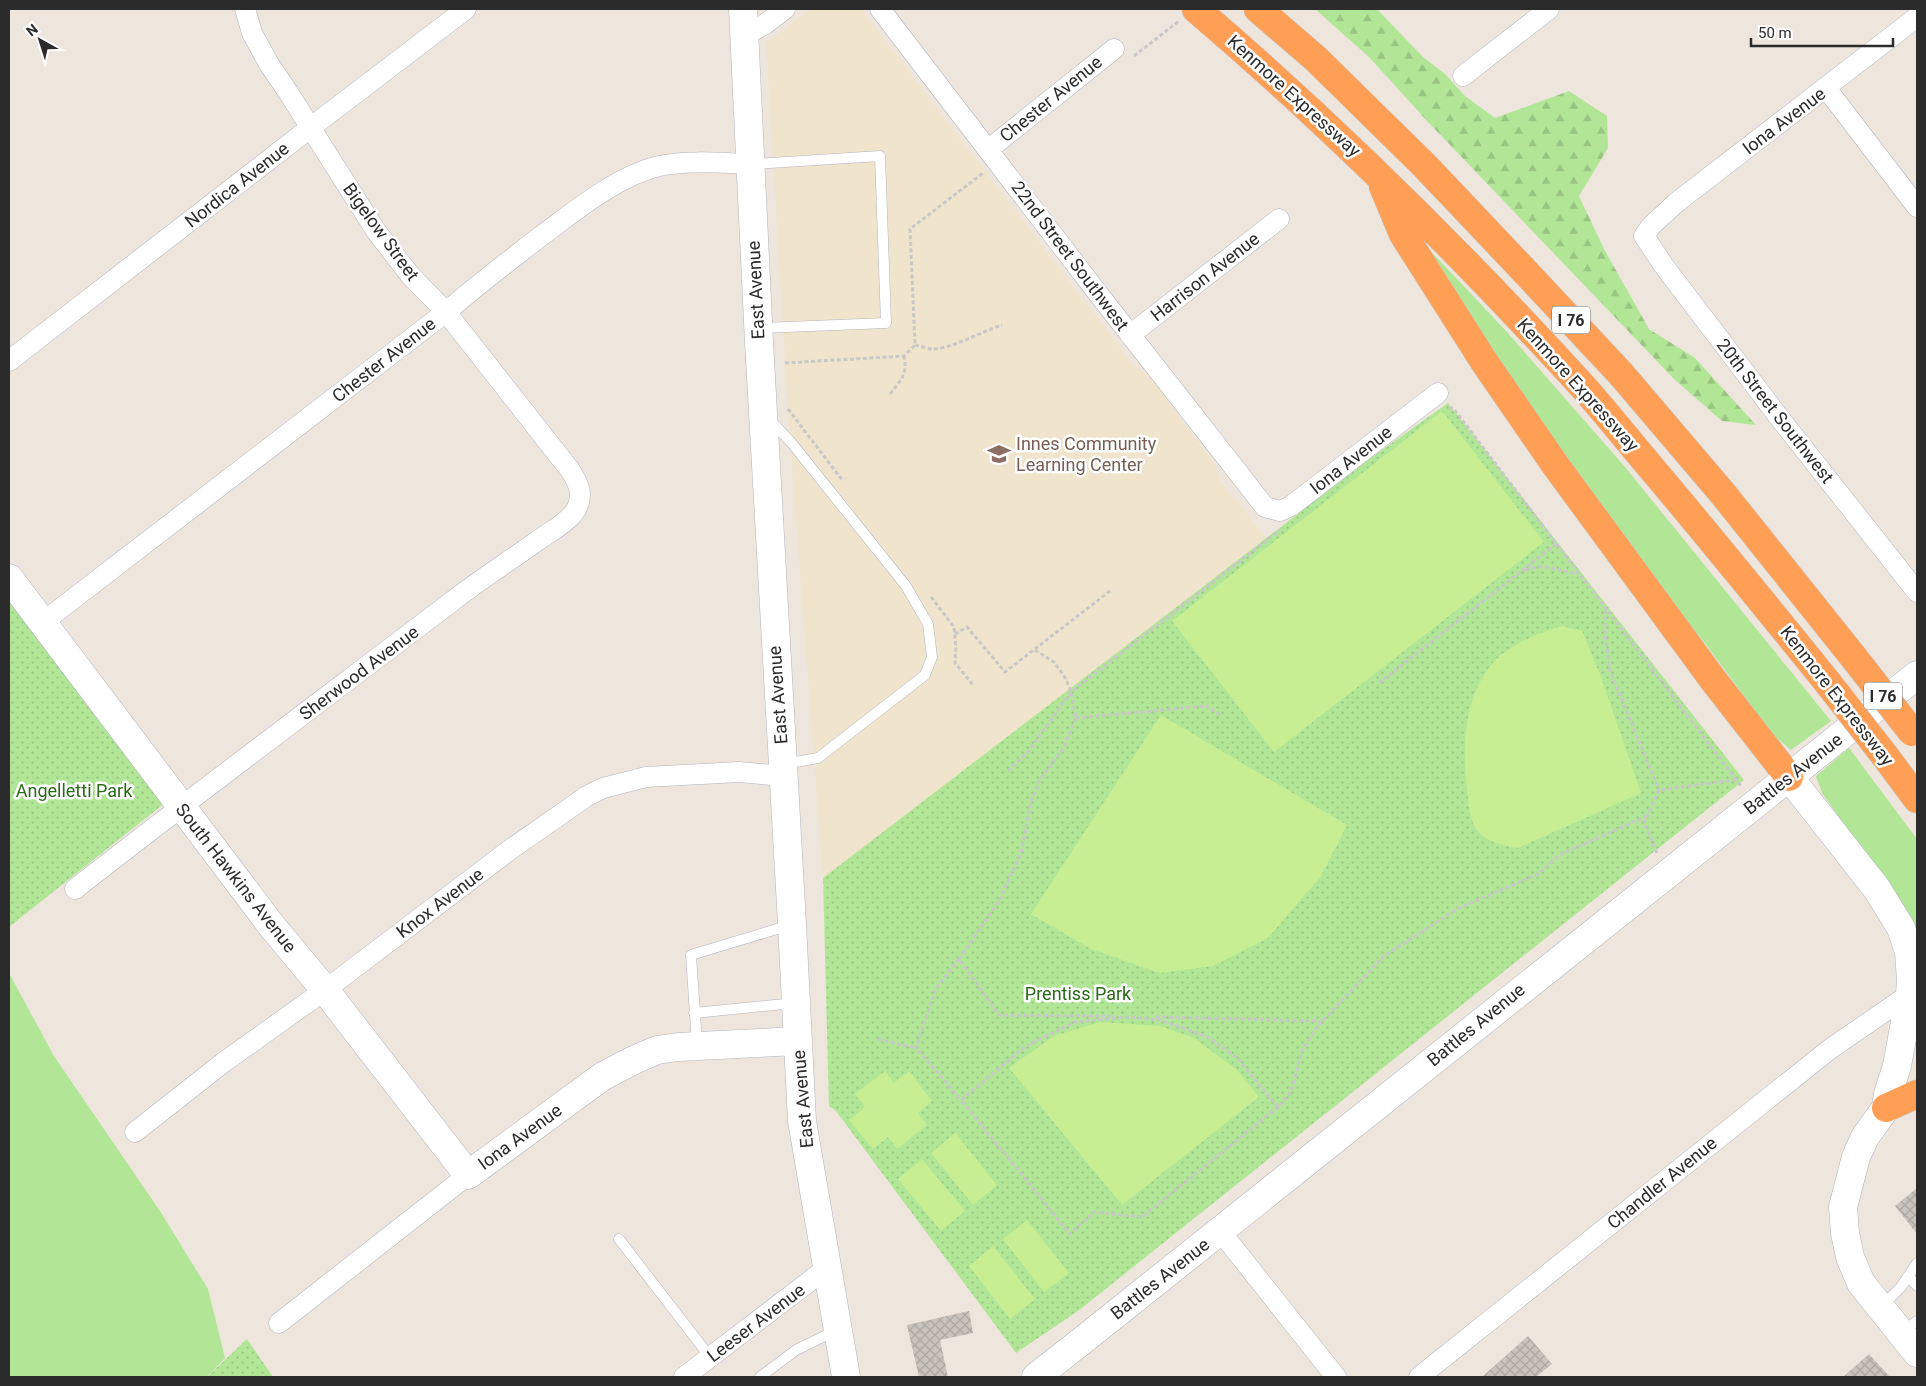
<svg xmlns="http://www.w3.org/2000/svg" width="1926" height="1386" font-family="Roboto,sans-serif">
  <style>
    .education { fill: #f0e4cc }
    .grass { fill: #b2e697 }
    .forest { fill: url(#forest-firs) }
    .park { fill: url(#park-dots) }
    .pitch { fill: #c7ee92 }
    .building { fill: url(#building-cross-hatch) }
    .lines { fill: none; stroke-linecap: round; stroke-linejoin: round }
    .lane-casing { stroke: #b1b3bf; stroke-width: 11 }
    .street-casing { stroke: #b1b3bf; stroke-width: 21 }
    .secondary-casing { stroke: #b1b3bf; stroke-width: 29 }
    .highway-casing { stroke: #c8c8c8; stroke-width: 29 }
    .path { stroke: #c8c8c8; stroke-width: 3; stroke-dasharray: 4 2.5; stroke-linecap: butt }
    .lane { stroke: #fff; stroke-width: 10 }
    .street { stroke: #fff; stroke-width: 20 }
    .secondary { stroke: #fff; stroke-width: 28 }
    .highway { stroke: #ff9f56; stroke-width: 28 }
    .highway-bridge-casing { stroke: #c8c8c8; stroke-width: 29; stroke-linecap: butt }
    .highway-bridge { stroke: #ff9f56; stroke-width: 28 }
    .labels { text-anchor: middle; stroke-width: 5; stroke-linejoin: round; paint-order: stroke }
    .shield { fill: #fff; stroke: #6b6b6b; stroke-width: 1 }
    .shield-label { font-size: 16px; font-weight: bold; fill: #2b2b2b }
    .street-label { font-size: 18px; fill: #2b2b2b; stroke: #fff }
    .education-label { font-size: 18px; fill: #785e54; stroke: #fff; text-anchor: start }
    .park-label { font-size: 18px; fill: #296c17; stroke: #fff }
  </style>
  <defs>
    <pattern id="forest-firs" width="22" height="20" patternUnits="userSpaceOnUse" patternTransform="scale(1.25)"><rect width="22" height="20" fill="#b2e697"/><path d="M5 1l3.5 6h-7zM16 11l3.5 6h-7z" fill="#99c582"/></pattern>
    <pattern id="park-dots" width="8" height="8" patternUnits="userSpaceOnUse" patternTransform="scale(1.25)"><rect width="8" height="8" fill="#b2e697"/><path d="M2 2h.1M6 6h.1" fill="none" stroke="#99c582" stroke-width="1.8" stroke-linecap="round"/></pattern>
    <pattern id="building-cross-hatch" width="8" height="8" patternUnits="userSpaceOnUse" patternTransform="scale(1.25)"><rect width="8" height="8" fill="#c9c3bc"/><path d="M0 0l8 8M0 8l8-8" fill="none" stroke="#ada8a2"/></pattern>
  </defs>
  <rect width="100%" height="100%" fill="#eee6dd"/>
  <path class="education" d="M811,9H861L1133,365L1149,375L1216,466L1220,481L1268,540L823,878L790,441L766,43Z"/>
  <path class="grass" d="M1425,245L1507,332L1625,467L1831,721L1791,750L1773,735L1707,646L1586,495Z
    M1849,748L1917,839V938L1902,906L1822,793L1816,776Z
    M9,973L54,1056L160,1211L208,1289L225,1358L207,1377H9Z"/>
  <path class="forest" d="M1315,9H1377L1423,57L1445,74L1465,96L1495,118L1569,91L1607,116L1608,148L1579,196L1604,249L1649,329L1695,358L1756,425L1722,421L1675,380L1428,122L1369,57Z"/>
  <path class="park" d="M1448,403L1744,780L1078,1311L1016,1353L836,1111L829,1106L823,878L1372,457Z
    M9,597L166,802L9,927Z
    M247,1339L273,1377H207Z"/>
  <path class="pitch" d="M1442,411L1544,542L1274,752L1172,621Z
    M1562,626L1582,631L1600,674L1641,793L1518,848C1504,846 1486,842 1477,830C1470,821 1469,807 1468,797C1462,753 1462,700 1492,664C1507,646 1539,632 1562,626Z
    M1161,715L1347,825L1321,876L1268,938L1213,966L1160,973L1091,949L1031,914Z
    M1100,1022L1160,1026L1194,1038L1237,1070L1259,1097L1122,1205L1009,1068L1054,1036Z
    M885,1071L894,1083L909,1071L932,1101L918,1113L927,1125L897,1149L888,1137L873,1149L849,1120L865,1107L855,1094Z
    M955,1133L997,1185L973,1205L931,1153Z
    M922,1159L965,1211L941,1231L898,1179Z
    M1027,1220L1069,1273L1044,1292L1003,1239Z
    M993,1246L1035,1299L1010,1319L969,1266Z"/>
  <path class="building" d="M1917,1188V1234L1895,1206Z
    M969,1311L973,1333L940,1340L948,1377H919L907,1325Z
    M1528,1336L1552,1364L1536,1377H1482Z
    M1869,1354L1890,1377H1843Z"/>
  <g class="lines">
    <defs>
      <path id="lane" d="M753,164L880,156L886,323L759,328
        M769,419L790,441L906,586L928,624L932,657L925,675L818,758L784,764
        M694,1013L795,1003
        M697,1044L691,955L790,925
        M619,1239L710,1357
        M1908,1276L1917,1286
        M1881,1307L1901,1287L1917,1263
        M1902,1332L1917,1321
        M760,1377L796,1350L837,1330"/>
      <path id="street" d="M880,9L1093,287L1265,507L1280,511L1291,506L1438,393
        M1917,17L1677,202L1651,226L1644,236L1664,266L1778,416L1917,592
        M744,36L765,24L785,9
        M1463,76L1549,9
        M1826,88L1917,207
        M989,149L1114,49
        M1130,335L1279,219
        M9,361L310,128L466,9
        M43,622L446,312C477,285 509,261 541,236C575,211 617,176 659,166C688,160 721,163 750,164
        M75,889C199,792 325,698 450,603C478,581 508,562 537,541C548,533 564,525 573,514C585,498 580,485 570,470L446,312L410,275L376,231L288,92L269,64L252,33L245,9
        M135,1132L224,1062L325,990L511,849L587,796L603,788L646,777L739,772L783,776
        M1221,1232L1336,1377
        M279,1323L468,1175
        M684,1377L827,1268
        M1419,1377L1830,1049L1910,994"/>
      <path id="secondary" d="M743,9L759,342L792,924L802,1121L846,1377
        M9,578L271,925L325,990L468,1175L603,1076L634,1060L657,1050L678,1047L798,1041
        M1789,777L1877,889L1901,928L1909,952L1911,980L1910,994L1897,1066L1888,1094L1886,1108L1865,1137L1856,1157L1843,1207L1845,1233L1850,1257L1861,1283L1917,1353
        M1036,1377C1331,1145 1622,908 1917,675"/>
      <path id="highway" d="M1196,9C1334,127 1463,255 1585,389C1607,414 1627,439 1648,464C1709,536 1769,610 1828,683
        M1258,9L1315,58L1425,166L1517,263L1621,374L1724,495L1855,659
        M1383,186L1403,234L1485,363L1556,466L1714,681L1789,777
        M1885,756L1917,799
        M1886,1108L1917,1094"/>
    </defs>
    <use href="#lane" class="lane-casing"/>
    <use href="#street" class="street-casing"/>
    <use href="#secondary" class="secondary-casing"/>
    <use href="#highway" class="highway-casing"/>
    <path class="path" d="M1134,56L1179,21
      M915,345C920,346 926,348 931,349C949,350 983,331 1002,325
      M785,363L904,356L915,345L910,229L983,173
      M890,394C901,380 908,374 904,356
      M1449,408H1453L1741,786
      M788,409L843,481
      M1526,570L1541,566L1578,574
      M931,597L954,627L956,648L955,663L973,685
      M1605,610V634L1610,671L1659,790
      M955,634L967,627L1005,672L1110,591
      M1035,650L1054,662L1066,679L1071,692L1076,718L1063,749L1039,781L1031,802L1021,853L999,901L959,959L999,1015L1112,1016
      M1379,683L1556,544
      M1076,718L1206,706L1222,716
      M1008,771L1028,752L1071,692L1280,530
      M1657,853L1644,823L1659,790L1735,780
      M959,959L936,988L916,1048L961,1100
      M1156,1017L1322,1021
      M878,1039L916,1048
      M1278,1107L1237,1058L1208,1037L1160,1020L1127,1017L1075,1022L1026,1046L961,1100L1070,1234L1094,1212L1142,1217L1278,1107L1291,1092L1302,1051L1317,1027L1384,956L1459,908L1538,874L1561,854L1647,816"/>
    <use href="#lane" class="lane"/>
    <use href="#street" class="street"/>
    <use href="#secondary" class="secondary"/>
    <use href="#highway" class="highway"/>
    <defs>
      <path id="highway-bridge" d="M1855,659L1912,732
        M1828,683L1885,756"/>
    </defs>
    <use href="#highway-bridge" class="highway-bridge-casing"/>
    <use href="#highway-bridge" class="highway-bridge"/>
  </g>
  <defs>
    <symbol id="school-bare" viewBox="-9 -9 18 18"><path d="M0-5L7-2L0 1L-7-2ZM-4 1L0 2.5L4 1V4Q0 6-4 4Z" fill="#8d6e63" stroke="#fff" stroke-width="2.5" paint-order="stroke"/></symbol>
  </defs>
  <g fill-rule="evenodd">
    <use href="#school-bare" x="983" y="438" width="32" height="32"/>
  </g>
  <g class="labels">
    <g class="shield">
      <rect x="1552" y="306.5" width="38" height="27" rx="4"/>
      <rect x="1864" y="682.5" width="38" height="27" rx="4"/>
    </g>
    <g class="shield-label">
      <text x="1571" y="326">I 76</text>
      <text x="1883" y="702">I 76</text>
    </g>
    <g class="street-label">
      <text transform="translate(1294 96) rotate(42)" y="6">Kenmore Expressway</text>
      <text transform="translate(1051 99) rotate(-39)" y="6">Chester Avenue</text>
      <text transform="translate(1784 121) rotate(-37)" y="6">Iona Avenue</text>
      <text transform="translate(237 185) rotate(-38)" y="6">Nordica Avenue</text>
      <text transform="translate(381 232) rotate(54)" y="6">Bigelow Street</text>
      <text transform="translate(1070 256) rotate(53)" y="6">22nd Street Southwest</text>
      <text transform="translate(1205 277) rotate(-38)" y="6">Harrison Avenue</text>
      <text transform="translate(756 290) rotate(-93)" y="6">East Avenue</text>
      <text transform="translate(384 360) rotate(-38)" y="6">Chester Avenue</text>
      <text transform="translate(1578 385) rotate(48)" y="6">Kenmore Expressway</text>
      <text transform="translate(1775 411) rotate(52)" y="6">20th Street Southwest</text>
      <text transform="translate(1351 460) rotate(-38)" y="6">Iona Avenue</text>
      <text transform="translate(359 673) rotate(-37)" y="6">Sherwood Avenue</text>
      <text transform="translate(778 695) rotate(-94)" y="6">East Avenue</text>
      <text transform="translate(1837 696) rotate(52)" y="6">Kenmore Expressway</text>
      <text transform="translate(1793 774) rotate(-38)" y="6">Battles Avenue</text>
      <text transform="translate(236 878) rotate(52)" y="6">South Hawkins Avenue</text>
      <text transform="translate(440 903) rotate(-37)" y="6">Knox Avenue</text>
      <text transform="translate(1476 1025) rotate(-39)" y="6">Battles Avenue</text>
      <text transform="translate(803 1099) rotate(-95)" y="6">East Avenue</text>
      <text transform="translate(520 1137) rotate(-36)" y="6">Iona Avenue</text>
      <text transform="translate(1662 1183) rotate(-39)" y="6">Chandler Avenue</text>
      <text transform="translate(1160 1279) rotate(-38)" y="6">Battles Avenue</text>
      <text transform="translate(756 1323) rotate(-37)" y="6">Leeser Avenue</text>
    </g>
    <g class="education-label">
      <text x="1016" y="450">Innes Community<tspan x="1016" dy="21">Learning Center</tspan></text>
    </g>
    <g class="park-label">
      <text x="74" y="797">Angelletti Park</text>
      <text x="1078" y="1000">Prentiss Park</text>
    </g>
  </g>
  <rect width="1926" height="1386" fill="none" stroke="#2b2b2b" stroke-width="20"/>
  <g transform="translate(40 40) rotate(321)" stroke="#ffffff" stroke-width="4" paint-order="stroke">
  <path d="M0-4L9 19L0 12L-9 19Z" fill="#2b2b2b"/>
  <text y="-8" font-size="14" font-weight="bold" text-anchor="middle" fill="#2b2b2b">N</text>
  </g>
  <path d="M1751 38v8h142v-8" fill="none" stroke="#2b2b2b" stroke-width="2.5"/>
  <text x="1758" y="38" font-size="15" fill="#2b2b2b" stroke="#ffffff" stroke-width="4" paint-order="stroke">50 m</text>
</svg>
